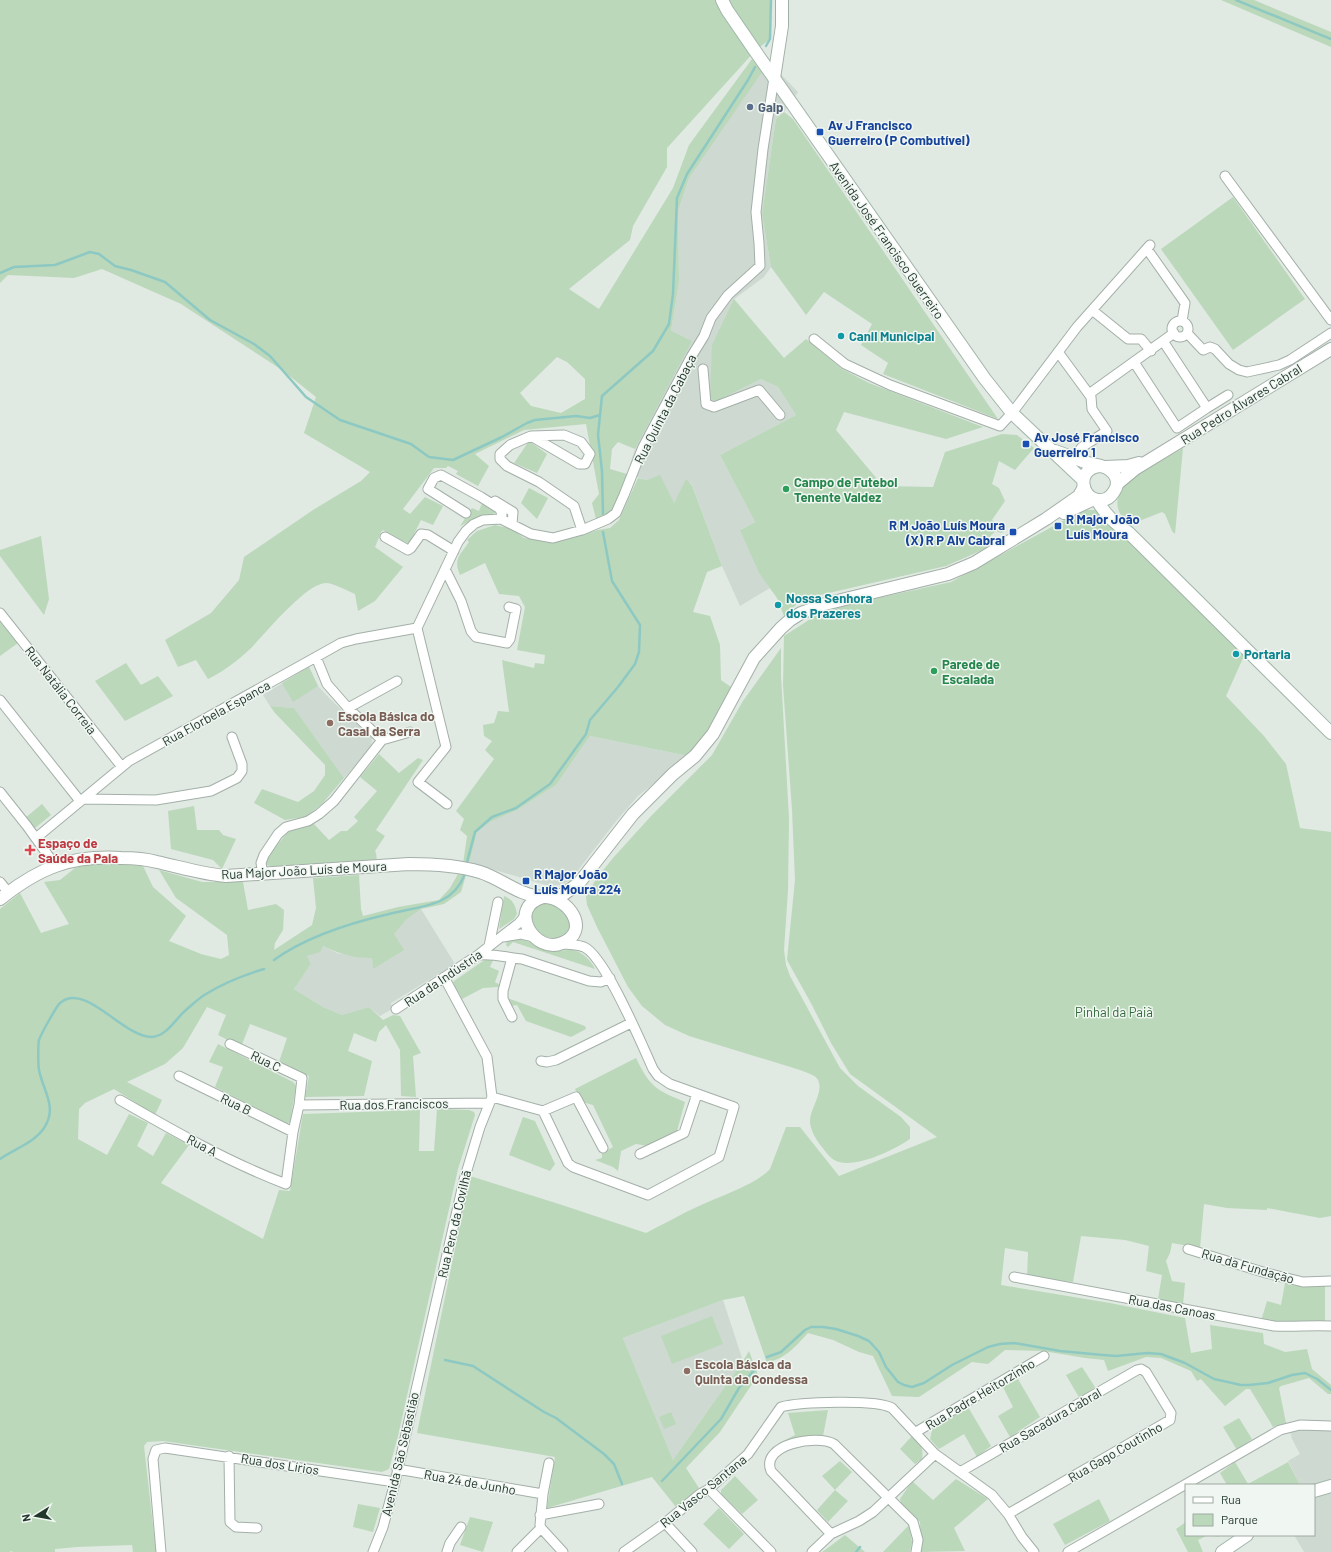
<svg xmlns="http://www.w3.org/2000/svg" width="1331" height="1552" font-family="Barlow,sans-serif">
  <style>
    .built { fill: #ced9d1 }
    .green { fill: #bbd8bb; fill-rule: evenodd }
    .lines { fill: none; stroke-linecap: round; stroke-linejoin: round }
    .stream { stroke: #8dc9c2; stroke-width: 2.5 }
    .minor-casing { stroke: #a3b0a8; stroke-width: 11 }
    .tertiary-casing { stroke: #a3b0a8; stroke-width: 14 }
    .secondary-casing { stroke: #a2b6aa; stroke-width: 14 }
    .minor { stroke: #fff; stroke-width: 9 }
    .tertiary { stroke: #fff; stroke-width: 12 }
    .secondary { stroke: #fff; stroke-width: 12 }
    .service-dot { fill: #5c6f8a; stroke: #f0f6f1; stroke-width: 1.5 }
    .transit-dot { fill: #1a4fb4; stroke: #f0f6f1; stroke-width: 1.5 }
    .culture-dot { fill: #0f9aa8; stroke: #f0f6f1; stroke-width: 1.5 }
    .leisure-dot { fill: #2e9e5b; stroke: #f0f6f1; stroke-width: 1.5 }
    .education-dot { fill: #8d6e63; stroke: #f0f6f1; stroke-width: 1.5 }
    .health-dot { fill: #e0444e; stroke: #f0f6f1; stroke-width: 1.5 }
    .labels { text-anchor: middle; stroke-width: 3; stroke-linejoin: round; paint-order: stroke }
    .service-label { font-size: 13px; font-weight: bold; fill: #4e5e75; stroke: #f0f6f1; text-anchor: start }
    .transit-label { font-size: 13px; font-weight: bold; fill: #164399; stroke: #f0f6f1; text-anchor: start }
    .street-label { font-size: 13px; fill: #22372c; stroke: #f0f6f1 }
    .culture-label { font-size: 13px; font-weight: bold; fill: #0d838f; stroke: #f0f6f1; text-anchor: start }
    .leisure-label { font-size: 13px; font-weight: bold; fill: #27864d; stroke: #f0f6f1; text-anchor: start }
    .education-label { font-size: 13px; font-weight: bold; fill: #785e54; stroke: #f0f6f1; text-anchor: start }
    .health-label { font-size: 13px; font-weight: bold; fill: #be3a42; stroke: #f0f6f1; text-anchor: start }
    .park-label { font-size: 13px; fill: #316938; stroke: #f0f6f1 }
  </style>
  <rect width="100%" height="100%" fill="#e0e9e2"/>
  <path class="built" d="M768,61L798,92L784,112L776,119L762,214L771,267L764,277L734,299L717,401L761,379L778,387L796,415L720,455L755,522L741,529L759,573L770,588L740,606L722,566L692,484L686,480L674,503L647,480L627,474L635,449L648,423L671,331L679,282L678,211L689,178Z
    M309,667L318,686L329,698L372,738L371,747L344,778L294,708L270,706L263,695Z
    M590,736L688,756L638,796L617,820L575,874L569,881L562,885L549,886L478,865L469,864L477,832L490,822L517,810L556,785Z
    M421,909L455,964L391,1003L392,1009L380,1016L369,1007L342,1015L323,1007L294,989L311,964L307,956L323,946L337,953L365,958H372L373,968L403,950L393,934L406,920Z
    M723,1300L743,1361L673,1460L623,1338Z
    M1290,1429L1331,1431V1552H1304L1294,1535H1314V1485H1300L1288,1461L1300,1454L1292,1439Z"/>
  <path class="green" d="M0,0H771L770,39L755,51L667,148V167L633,226L630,240L569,289L599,309L673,188L689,145L752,59L762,72L689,178L678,211L679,282L671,331L692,341L635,449L618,442L612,449L610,469L627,474C619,495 618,512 596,519L592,503L599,494L586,424L524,430L475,454L489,466L478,486L456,474L458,471L448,466L446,468H434L403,509L410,514L425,497L443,506L433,525L421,520L410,542L407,543L383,530L381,532L375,547L403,567L375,601L358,611L355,594C348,591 333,583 326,583C306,583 265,634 250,649C237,661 224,671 208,679L196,660L178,667L165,640L211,613L239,580L244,557L313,510L361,481L370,472L304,433L316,397L282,370L181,304L102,269L74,278L8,275L0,283ZM557,357L567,362L585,379V399L561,413L531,406L520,393Z
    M1221,0H1254L1331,32V47Z
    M784,112L793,119L998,419L883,374L888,363L861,345L872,324L824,292L806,315L771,267L762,214L776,119Z
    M1233,197L1305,299L1233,350L1161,249Z
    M734,299L784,358L806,339L842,369L869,383L983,427L946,439L844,412L836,430L883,486L933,487L945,452L1002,434L1017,435L1034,448L1015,470L999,461L992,484L999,488L1005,501L992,520L1005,531L1001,533L996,531L991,535L987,548L946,566L820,595L798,603L784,616L777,598L759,573L740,530L755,522L720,455L796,415L778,387L761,379L717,401L710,399L712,345Z
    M529,441L547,454L537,473L514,463Z
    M1183,448L1175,534L1172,531L1165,514L1162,512L1134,523L1126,522C1101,494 1136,476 1156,464C1165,459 1174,453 1183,448Z
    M660,475L674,503L686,479L692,485L722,566L707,572L693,612L710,616L720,645L721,680L731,687L714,723L704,739L688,756L590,736L556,785L517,810L490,822L477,832L469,864H463L467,836L460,830L464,819L456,811L494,759L485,750L492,741L484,736L483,725L494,723L498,711L509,712L502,660L534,668L535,663L544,664L545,655L517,650L525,607L519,596L499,594L485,563L460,575C453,559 460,555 469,542L467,540L477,531L495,525L512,529L524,538L538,540L561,541L598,530L610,528L619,520L638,478L647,480Z
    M529,488L548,498L537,519L521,503Z
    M482,503L496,513L479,517L460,526L472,508L479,511Z
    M1083,510H1097L1244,656L1226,696L1264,736L1286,764L1300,828L1331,832V1216L1320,1218L1267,1208V1210L1227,1208L1204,1204L1200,1248L1172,1243L1170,1253L1166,1261L1172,1281L1185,1283L1183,1305L1158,1299L1162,1275L1146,1271L1149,1246L1125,1240L1081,1236L1073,1282L1027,1277L1028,1252L1005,1248L1001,1285L1110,1303L1185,1318L1191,1353L1212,1349L1210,1325L1263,1333L1264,1344L1285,1352L1307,1349L1312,1369L1331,1385V1394H1328L1309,1378L1281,1386L1279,1388L1286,1423L1273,1427L1250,1389H1246L1225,1406L1201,1379L1197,1381L1191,1371L1161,1358L1146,1357L1108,1371L1104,1360L1085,1358L1043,1351L1005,1350L988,1364L972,1362L919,1397L892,1396L873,1356L859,1352L833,1340L808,1333C794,1348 787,1357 767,1363L744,1296L723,1300L623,1338L673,1460L743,1361L749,1351L758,1375L720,1432L686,1468L699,1488L676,1507L652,1477L547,1508L555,1457L417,1433L470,1176L562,1205L646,1233C664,1224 681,1214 699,1206C718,1197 757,1184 770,1169L786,1127H800L839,1176L937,1137L850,1074L831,1043L812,1005L787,960L795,880L792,810L783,685L784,636L815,616L846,605L951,582Z
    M41,536L49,599L44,615L0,556V550Z
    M0,621L18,643L0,656Z
    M781,648V675L789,818L788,890L784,950L786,965L790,976L840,1068L858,1086L901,1117L910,1127V1139C894,1150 859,1167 839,1162C831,1160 826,1152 821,1146C816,1139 810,1130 810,1121C810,1108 824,1093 818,1080C816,1075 805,1072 800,1070L689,1036L665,1025L642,1006L628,987L597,927L587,905L586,897L596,879L613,858L652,815L712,755L743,701Z
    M126,663L141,685L158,676L173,696L125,721L95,681Z
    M309,667L318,686L293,702L282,683Z
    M270,706L294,708L344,778L322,804L305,817L285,820L254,803L262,789L298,802L314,791L325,775V765L275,713Z
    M379,754L399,773L418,758L423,760L376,830L385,836L375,851L376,853L377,861L273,867L267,865L266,858L288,832L313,823L329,840L341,831H347L358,821L354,817L377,791L360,777Z
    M42,804L51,815L35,828L25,818Z
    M194,806L197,830H219L223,835L236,839L222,869L213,860L171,849L168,811Z
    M95,863L143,866L153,887L186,916L169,941L201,954L221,959L229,955L227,935L176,898L159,870L202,882H243L248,910L276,904L284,910L283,930L275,943L274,950L312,925L316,908L313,878L359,875L361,909L363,916L398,907L439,900L450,888L458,874L466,875L461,892L444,904L421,909L406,920L394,934L404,950L373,969L372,958C355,959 338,953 323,946L320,952L307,956L311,964L294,989L323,1007L342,1015L369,1007L383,1020L393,1015L400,1016L421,1053L413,1056L416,1097L401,1096L400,1050L386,1025L379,1032L376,1042L354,1033L348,1051L372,1061L364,1096L305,1097L309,1076L279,1062L287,1038L250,1024L241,1047L218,1035L226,1015L207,1007L183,1048L165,1064L127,1082L162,1100L155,1115L114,1089L85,1103L79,1109L78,1139L107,1155L129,1114L148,1123L137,1146L153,1156L166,1133L189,1145L161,1183L263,1239L279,1190L290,1191L303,1114L420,1110L419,1151H434L437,1109L469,1110L474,1112L475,1115L458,1169L398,1436L389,1469L382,1472L163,1441L147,1442L144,1446L156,1552H133L132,1545L77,1547L55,1549V1552H13L11,1551L10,1552H0V909L20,893L41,933L69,924L44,882L60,880L75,868Z
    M504,896C513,900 515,904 517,914L514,919L499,929Z
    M545,903C552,903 557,906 562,910C581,926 561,949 540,933C537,931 534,929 533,926C532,923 531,918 531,914L535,907Z
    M521,938C531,942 540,948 550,951C557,952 562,950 569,950C580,949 591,960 595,969L513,942L508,947L506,945L507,941Z
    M494,958L490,967L499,971L495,982L500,985L498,987L483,988L462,999L453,983L454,981L486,959Z
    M507,998L585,1026L586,1029L571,1037L526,1021L517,1005L510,1006Z
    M218,1044L293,1082L296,1086L290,1122L287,1124L215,1087L223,1067L209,1062Z
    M636,1058C650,1087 656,1090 685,1102L677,1131L648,1146L636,1144L621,1151L618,1171L613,1167L595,1160L602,1158V1153L613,1147L593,1105L582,1102L575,1089Z
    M523,1117L535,1121L555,1164L550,1171L509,1155Z
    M1285,1283L1295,1286L1325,1285V1322L1299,1324L1261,1321L1267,1301L1281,1305Z
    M712,1316L723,1344L672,1364L661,1336Z
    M1082,1367L1095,1387L1080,1399L1066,1375Z
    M1018,1379L1040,1417L1010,1437L998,1416L1013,1407L1003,1387Z
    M968,1407L991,1446L977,1457L964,1434L939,1449L930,1439L932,1430Z
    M828,1410L823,1436L779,1443L795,1435L788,1413Z
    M671,1412L676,1424L664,1429L659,1417Z
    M1239,1418L1252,1439L1237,1450L1223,1427Z
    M912,1436C920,1444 924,1447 922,1459L915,1464L900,1449Z
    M840,1461L852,1472L835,1490L848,1501L828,1522L817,1510L835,1490L822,1476Z
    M1235,1462L1248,1484L1288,1462L1300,1485H1227L1220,1473Z
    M735,1476L758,1500L742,1514L721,1494V1490Z
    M956,1479L988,1499L954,1528L965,1551L920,1552L921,1543L920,1522L901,1503L900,1499L912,1481L933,1500Z
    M1099,1499L1110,1521L1065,1545L1053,1524Z
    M358,1504L380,1508L373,1532L353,1527Z
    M719,1508L744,1534L729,1549L703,1524Z
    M470,1517L493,1522L483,1552L460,1545Z
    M1186,1522V1535H1218L1219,1537L1208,1535L1198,1540L1203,1552H1188L1176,1529Z
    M909,1525L912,1542L910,1552H883Z
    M845,1535L865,1552H822L825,1550Z"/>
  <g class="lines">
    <path class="stream" d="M1236,0L1331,39
      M766,46L770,39L771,0
      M0,273L14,267L55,265L90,252L99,254L115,266L131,270L165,282L210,320L254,344L270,356L306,397L340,420L411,444L429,457L453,460L502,437L527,423L535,420L576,416L590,418L600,415
      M603,514L602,471L598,435L602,396L653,351L669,324L673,294L677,198L687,174L748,80L755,67
      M467,862L475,832L492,817L516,808L550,784L586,734L590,720L618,687L635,664L639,652L640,625L612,581L603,532
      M274,960C307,936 350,923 389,914C404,910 429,907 442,900C452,895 460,886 464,876
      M0,1159C14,1149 34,1143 44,1128C58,1107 43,1091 39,1070C38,1065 38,1045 39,1040C41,1034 56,1007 60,1003C85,981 124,1038 152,1037C167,1036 176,1018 187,1009C193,1004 199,998 206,994C224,983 244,975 264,969
      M767,1357L781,1352L805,1330L811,1327H823L836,1329L858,1336L869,1341L879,1352L886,1367L898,1382L904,1385L912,1387L924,1383L952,1365L988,1347L1000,1344L1014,1343L1060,1351L1103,1355L1116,1356L1147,1353L1161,1354L1185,1363L1214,1379L1241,1385H1249L1268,1383L1292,1375L1305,1373L1317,1379L1331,1390
      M445,1360L473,1366L544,1412L556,1418L604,1454L614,1464L622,1484
      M662,1481L721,1419L739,1388L755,1369
      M856,1552L860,1547"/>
    <defs>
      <path id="minor" d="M1225,176L1331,320
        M1147,249L1185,303L1182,321
        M1092,310L1128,339H1141L1151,351
        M1172 329a8 8 0 1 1 16 0a8 8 0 1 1-16 0Z
        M1187,333L1203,350L1210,347L1215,349L1229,364L1239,370L1247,372L1279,365L1290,360L1331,333
        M814,339L845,364L890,385L1000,426L1012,413L1077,327L1150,245
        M1058,352L1091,397L1092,409L1107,431L1082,447L1074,458
        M1134,362L1177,428L1207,408L1163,341
        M703,369L706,404L714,407L759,390L780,415
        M1089,394L1174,333
        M1207,408L1228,395
        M531,436L564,435L581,442L590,454L585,464H579L531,436L510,445L500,454V459L507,466L539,482L574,506L582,530
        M495,501L513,512L512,524
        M466,513L428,489L434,478L441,475L481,497L500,509L502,515L501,519
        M385,537L408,550L411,548L421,534L428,535L454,551
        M445,569L461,601L471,631L476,637L507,643L510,639L516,609L509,607
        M0,613L122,767
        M417,628L458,542L466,531L474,524L483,520L501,519L531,534L553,538L582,530L608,519L616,513L624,495L643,447L691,357L704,336L711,318L728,295L760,266L759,243L756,212L763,149L774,78
        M417,628L446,747L418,782L447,804
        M316,657L327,684L348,708L382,740
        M0,700L80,801
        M348,708L397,681
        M0,792L27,826L55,865
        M82,799L156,800L211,791L237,778L242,771V764L232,737
        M36,838L129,761L316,657L341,643L356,639L417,628
        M263,874L261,863L264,855L278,834L286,827L308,821L319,814L334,801L382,740L410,732
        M0,882L8,892
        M503,937L521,934L534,937
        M489,946L498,902
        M479,955C494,953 507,958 522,959L589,981L601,982L610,978
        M512,958L503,991V999L512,1017
        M444,977L487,1057L492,1097L543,1111L568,1163L573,1167L648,1195L719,1157L734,1107L670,1084L658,1076L653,1069C642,1045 605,956 584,947C576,944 567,944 559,944
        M396,1009L478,955L519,923L525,916
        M541,1061L547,1062L556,1060L631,1023
        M179,1076L293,1132
        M120,1100C174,1131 228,1162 286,1184L293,1132L299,1105L302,1078L230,1044
        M299,1105L489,1103
        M543,1111L576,1097L603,1148
        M640,1154L684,1133L697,1094
        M1188,1249L1266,1273L1303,1282L1331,1281
        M1014,1277L1274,1326C1293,1327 1312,1325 1331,1326
        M916,1432L1044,1356
        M229,1456L230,1522L236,1527L257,1528
        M549,1463L543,1494L540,1525L541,1528L563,1552
        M397,1469L543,1494
        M960,1472L1137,1370L1141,1369L1146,1372L1171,1413L1170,1420L1008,1514
        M709,1489L771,1552
        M540,1515L599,1504
        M665,1523L692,1552
        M831,1534L771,1471C760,1444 818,1434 834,1444L913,1522L918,1540L916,1552
        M161,1552L153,1459L156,1450L165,1448L395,1482
        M373,1552L383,1527L395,1482L464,1180L480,1127L492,1097
        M447,1552L450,1543L461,1527
        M517,1552L541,1528
        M624,1552L665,1523L700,1494L709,1489L748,1454L781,1407C799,1402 876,1399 892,1408L935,1454L992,1495L1008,1514L1022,1537L1034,1552
        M812,1552L831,1534L859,1521L873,1512L935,1454
        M1068,1552L1280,1430L1300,1425L1331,1426"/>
      <path id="tertiary" d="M774,78L782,26V0
        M1105,467L1128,466L1139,463
        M1117,484L1135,469L1331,349
        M1064,513L1094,499
        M543,897C568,896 592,931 562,943C535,955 506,908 543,897Z
        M552,898L564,894L579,883L633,814L673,774L695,756L713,734L754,658L781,628L790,620L801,613L825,604L948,574L974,563L1046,519L1079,496L1084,487
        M0,899C39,868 70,855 121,858C133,858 146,859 157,862C180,867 202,874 226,876L409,864C433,864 457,865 480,872C502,879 519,896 543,897"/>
      <path id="secondary" d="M722,0L727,10L753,48L985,379L1012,413L1083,480
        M1055,451C1066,455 1077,459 1088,463C1095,465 1105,465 1111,471C1116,475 1118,482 1116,488C1114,492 1111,497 1106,499C1083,507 1072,469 1100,466
        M1097,500C1104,513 1115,524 1128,532L1331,733
        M1314,1491L1331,1486
        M1222,1552L1247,1535"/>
    </defs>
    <use href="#minor" class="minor-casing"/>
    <use href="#tertiary" class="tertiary-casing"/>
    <use href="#secondary" class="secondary-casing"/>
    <use href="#minor" class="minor"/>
    <use href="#tertiary" class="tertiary"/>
    <use href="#secondary" class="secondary"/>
  </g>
  <circle class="service-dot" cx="750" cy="107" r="4"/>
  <g class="transit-dot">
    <rect x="816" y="128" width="8" height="8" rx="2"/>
    <rect x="1022" y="440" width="8" height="8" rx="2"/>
    <rect x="1054" y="522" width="8" height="8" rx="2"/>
    <rect x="1009" y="528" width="8" height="8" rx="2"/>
    <rect x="522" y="877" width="8" height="8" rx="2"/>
  </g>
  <g class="culture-dot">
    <circle cx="841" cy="336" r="4"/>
    <circle cx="778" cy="605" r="4"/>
    <circle cx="1236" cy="654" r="4"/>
  </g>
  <g class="leisure-dot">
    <circle cx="786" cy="489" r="4"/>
    <circle cx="934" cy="671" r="4"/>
  </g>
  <g class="education-dot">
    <circle cx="330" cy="723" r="4"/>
    <circle cx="687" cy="1371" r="4"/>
  </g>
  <path class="health-dot" d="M28 844h4v4h4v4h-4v4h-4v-4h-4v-4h4z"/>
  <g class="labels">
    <g class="service-label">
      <text x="758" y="112">Galp</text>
    </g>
    <g class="transit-label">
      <text x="828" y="130">Av J Francisco<tspan x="828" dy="15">Guerreiro (P Combutível)</tspan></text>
      <text x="1034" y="442">Av José Francisco<tspan x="1034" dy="15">Guerreiro 1</tspan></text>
      <text x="1066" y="524">R Major João<tspan x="1066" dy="15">Luís Moura</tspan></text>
      <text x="1005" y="530" text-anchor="end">R M João Luís Moura<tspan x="1005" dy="15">(X) R P Alv Cabral</tspan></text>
      <text x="534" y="879">R Major João<tspan x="534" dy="15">Luís Moura 224</tspan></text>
    </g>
    <g class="street-label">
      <text transform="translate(887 240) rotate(55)" y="5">Avenida José Francisco Guerreiro</text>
      <text transform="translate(1241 404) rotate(-32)" y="5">Rua Pedro Álvares Cabral</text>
      <text transform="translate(665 409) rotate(-63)" y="5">Rua Quinta da Cabaça</text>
      <text transform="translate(61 690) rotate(52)" y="5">Rua Natália Correia</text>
      <text transform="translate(216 713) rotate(-29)" y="5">Rua Florbela Espanca</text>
      <text transform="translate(304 870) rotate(-3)" y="5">Rua Major João Luís de Moura</text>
      <text transform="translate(443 978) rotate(-34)" y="5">Rua da Indústria</text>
      <text transform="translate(266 1061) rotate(26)" y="5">Rua C</text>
      <text transform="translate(236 1104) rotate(26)" y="5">Rua B</text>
      <text transform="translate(394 1104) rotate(-1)" y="5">Rua dos Franciscos</text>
      <text transform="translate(202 1145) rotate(27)" y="5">Rua A</text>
      <text transform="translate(454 1224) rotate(-77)" y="5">Rua Pero da Covilhã</text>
      <text transform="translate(1248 1266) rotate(16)" y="5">Rua da Fundação</text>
      <text transform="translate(1172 1307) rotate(11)" y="5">Rua das Canoas</text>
      <text transform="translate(980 1394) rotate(-31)" y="5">Rua Padre Heitorzinho</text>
      <text transform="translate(1050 1420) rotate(-30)" y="5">Rua Sacadura Cabral</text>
      <text transform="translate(1115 1452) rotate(-30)" y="5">Rua Gago Coutinho</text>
      <text transform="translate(400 1454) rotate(-77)" y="5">Avenida São Sebastião</text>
      <text transform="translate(280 1464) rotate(9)" y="5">Rua dos Lírios</text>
      <text transform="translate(470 1482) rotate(10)" y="5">Rua 24 de Junho</text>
      <text transform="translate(703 1491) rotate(-39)" y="5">Rua Vasco Santana</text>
    </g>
    <g class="culture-label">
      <text x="849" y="341">Canil Municipal</text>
      <text x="786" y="603">Nossa Senhora<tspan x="786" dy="15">dos Prazeres</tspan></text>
      <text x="1244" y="659">Portaria</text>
    </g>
    <g class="leisure-label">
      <text x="794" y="487">Campo de Futebol<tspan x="794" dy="15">Tenente Valdez</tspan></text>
      <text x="942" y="669">Parede de<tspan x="942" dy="15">Escalada</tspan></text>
    </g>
    <g class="education-label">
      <text x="338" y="721">Escola Básica do<tspan x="338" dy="15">Casal da Serra</tspan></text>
      <text x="695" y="1369">Escola Básica da<tspan x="695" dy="15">Quinta da Condessa</tspan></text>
    </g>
    <g class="health-label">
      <text x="38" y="848">Espaço de<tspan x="38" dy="15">Saúde da Paia</tspan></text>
    </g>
    <g class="park-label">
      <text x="1114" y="1017">Pinhal da Paiã</text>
    </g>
  </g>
  <rect x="1185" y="1484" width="130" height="52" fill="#f0f6f1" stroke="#9eaaa2"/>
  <rect x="1193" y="1497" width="20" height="6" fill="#ffffff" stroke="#9eaaa2"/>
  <text x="1221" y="1504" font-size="12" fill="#22372c">Rua</text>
  <rect x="1193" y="1514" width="20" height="12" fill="#bbd8bb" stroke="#9eaaa2"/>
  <text x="1221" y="1524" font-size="12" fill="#22372c">Parque</text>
  <g transform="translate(36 1516) rotate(259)" stroke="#f0f6f1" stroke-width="3" paint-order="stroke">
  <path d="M0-3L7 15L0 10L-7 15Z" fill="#22372c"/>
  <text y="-6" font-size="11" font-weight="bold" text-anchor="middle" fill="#22372c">N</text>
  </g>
</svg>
